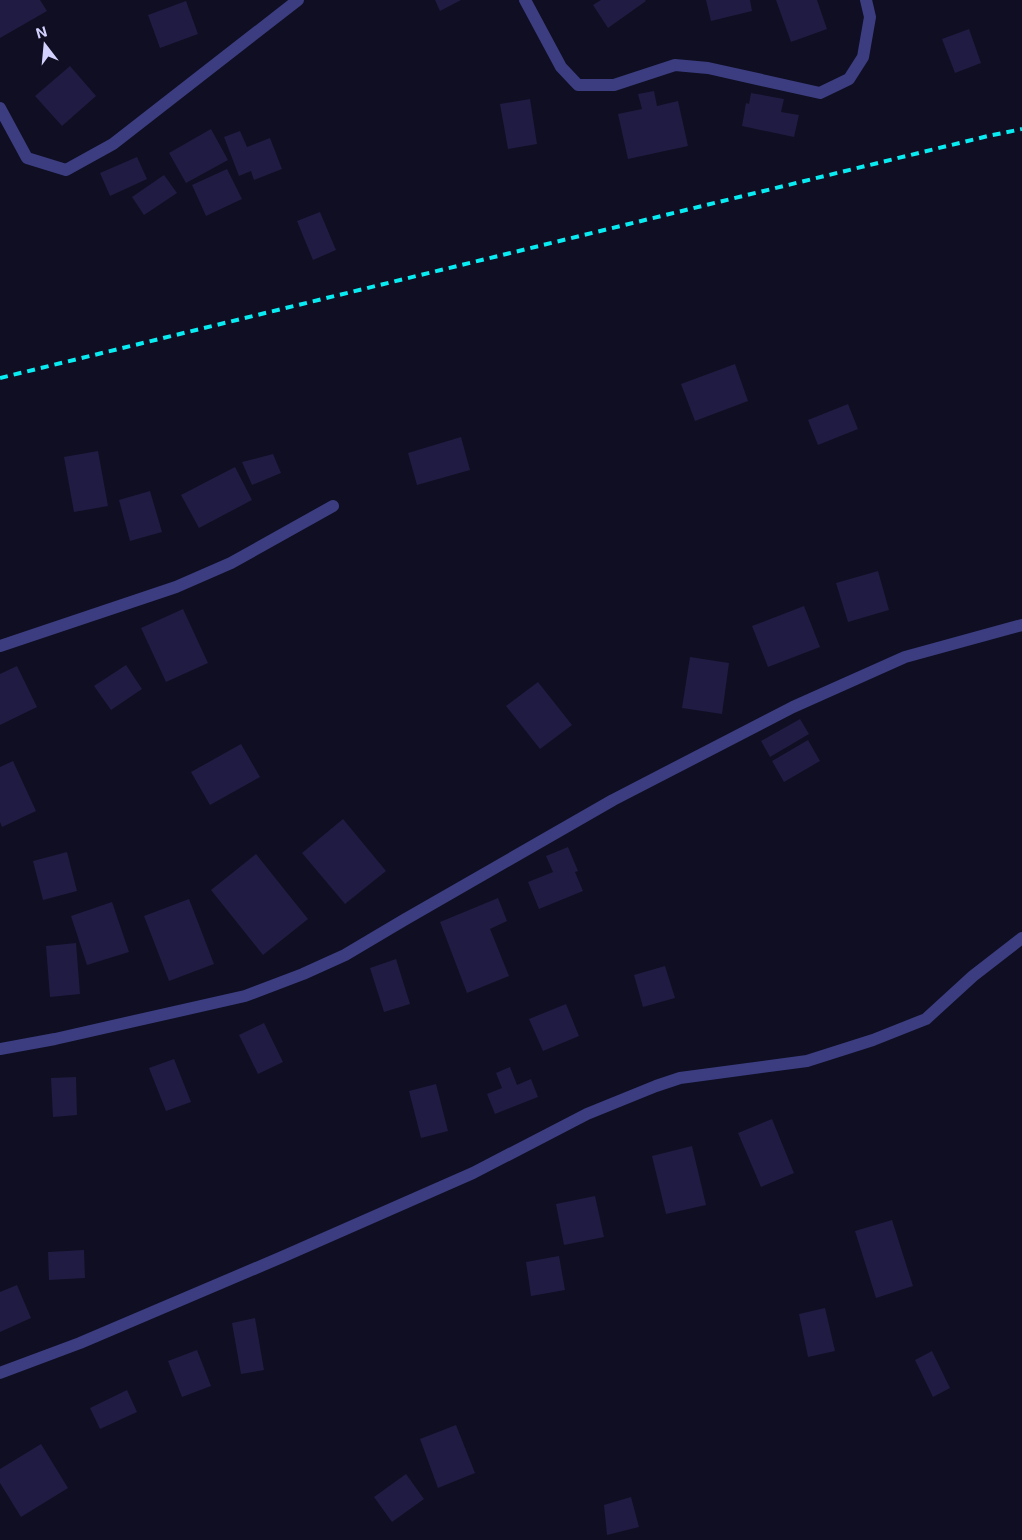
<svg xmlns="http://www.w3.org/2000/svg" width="1022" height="1540" font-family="Inter,sans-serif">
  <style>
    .building { fill: #201b42 }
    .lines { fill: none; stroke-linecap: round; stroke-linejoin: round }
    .street { stroke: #3b3d80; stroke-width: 12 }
    .rail { stroke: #08ecf2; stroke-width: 4; stroke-dasharray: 8 6; stroke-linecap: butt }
  </style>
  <rect width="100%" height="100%" fill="#100e22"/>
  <path class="building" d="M0,0H40L47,11L0,38Z
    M435,0H461L440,11Z
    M601,0H645L646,1L608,28L593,5Z
    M706,0H750L752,11L711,21Z
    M776,0H817L827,29L791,42Z
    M186,1L198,34L160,48L148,15Z
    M969,29L981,63L955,73L942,39Z
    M70,66L96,96L62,126L35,96Z
    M654,91L657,106L678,101L688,146L628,159L618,114L642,109L638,94Z
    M751,93L784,99L781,112L799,115L794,137L742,126L746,103L749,104Z
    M530,99L537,144L508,149L500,104Z
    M211,129L228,160L186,183L169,153Z
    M240,131L247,147L270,138L282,169L254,180L251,171L239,176L224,137Z
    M137,157L147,179L110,196L100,173Z
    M227,169L242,199L206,216L192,185Z
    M164,175L177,193L144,215L132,197Z
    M320,212L336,250L313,260L297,221Z
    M735,364L748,401L695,421L681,384Z
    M848,404L858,429L818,445L808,420Z
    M461,437L470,470L417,485L408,453Z
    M98,451L108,506L74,512L64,457Z
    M273,454L281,473L252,485L242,462Z
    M235,467L252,500L199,528L181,495Z
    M150,491L162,532L130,541L119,500Z
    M878,571L889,610L848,622L836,583Z
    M804,606L820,647L768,667L752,626Z
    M183,609L208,663L166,682L141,628Z
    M690,657L729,663L722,714L682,708Z
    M126,665L142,689L111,710L94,686Z
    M17,666L37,707L0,725V674Z
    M538,682L572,725L540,749L506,706Z
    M800,719L809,734L770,757L761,741Z
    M808,740L820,761L784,782L772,761Z
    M241,744L260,777L210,805L191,772Z
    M13,761L36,811L2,827L0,822V767Z
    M343,819L386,871L345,904L302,853Z
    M568,847L578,871L575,872L583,891L539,909L528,882L553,872L546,856Z
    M67,852L77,891L43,900L33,861Z
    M256,854L308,919L263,955L211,890Z
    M498,898L507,921L490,929L509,976L467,993L440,922Z
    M189,899L214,964L169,981L144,916Z
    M112,902L129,952L87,965L71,916Z
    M76,943L80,994L50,997L46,946Z
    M396,959L410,1004L384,1012L370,968Z
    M665,966L675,998L643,1007L634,975Z
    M566,1004L579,1036L543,1051L529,1019Z
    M264,1023L283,1062L258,1074L239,1035Z
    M174,1059L191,1102L166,1111L149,1068Z
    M510,1067L517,1085L531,1079L538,1097L495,1114L487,1094L502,1088L496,1073Z
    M76,1077L77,1115L53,1117L51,1078Z
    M436,1084L448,1131L421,1138L409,1091Z
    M772,1119L794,1173L761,1187L738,1133Z
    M692,1146L706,1205L666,1214L652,1156Z
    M595,1196L604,1237L564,1245L556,1204Z
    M892,1220L913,1286L876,1298L855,1231Z
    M84,1250L85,1278L49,1280L48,1252Z
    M559,1256L565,1290L531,1296L526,1262Z
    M17,1285L31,1318L0,1332V1292Z
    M825,1308L835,1351L808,1357L799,1314Z
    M255,1318L264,1370L241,1374L232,1323Z
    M197,1350L211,1386L182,1397L168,1361Z
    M932,1351L950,1388L933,1397L915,1360Z
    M127,1390L137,1412L100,1429L90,1408Z
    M456,1425L475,1473L438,1488L420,1439Z
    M41,1444L68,1488L21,1517L0,1483V1469Z
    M406,1474L424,1499L392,1522L374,1497Z
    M631,1497L639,1527L607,1535L604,1505Z"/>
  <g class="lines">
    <path class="street" d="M525,0L561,67L578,85H614L675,65L708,68L820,93L849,79L863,57L870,17L866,0
      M0,108L27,158L66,170L113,144L298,0
      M0,646L176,587L231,563L333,506
      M0,1049L55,1039L245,996L303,974L345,955L404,920L613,800L793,707L905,657L1022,625
      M0,1373L80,1343L282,1257L473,1173L587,1114L656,1086L680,1078L807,1061L873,1040L926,1019L973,976L1022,938"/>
    <path class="rail" d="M0,378L988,136L1022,129"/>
  </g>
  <g transform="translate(45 45) rotate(344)" stroke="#100e22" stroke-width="4" paint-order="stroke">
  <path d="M0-4L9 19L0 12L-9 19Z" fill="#d3d1fd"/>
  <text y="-8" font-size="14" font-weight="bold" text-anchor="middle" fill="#d3d1fd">N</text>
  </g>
</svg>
